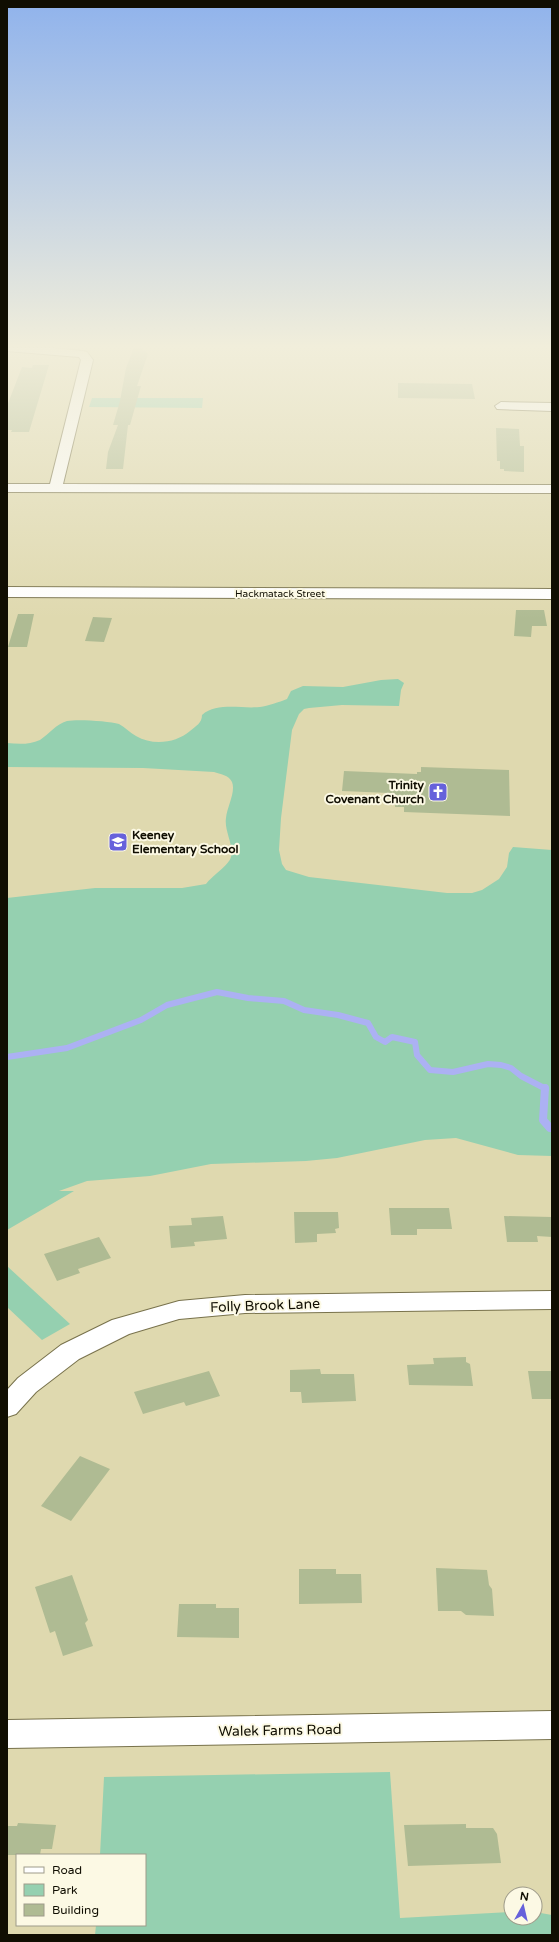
<svg xmlns="http://www.w3.org/2000/svg" width="559" height="1942" font-family="'Varela Round',sans-serif">
  <style>
    .green { fill: #95d0b0 }
    .lines { fill: none; stroke-linecap: round; stroke-linejoin: round }
    .stream-far1 { stroke: #acb1f3; stroke-width: 6 }
    .stream { stroke: #acb1f3; stroke-width: 8 }
    .building { fill: #afbb93 }
    .minor-casing { stroke: #78724c; stroke-width: 2 }
    .tertiary-casing { stroke: #78724c; stroke-width: 2 }
    .minor { fill: #fff; fill-rule: evenodd }
    .tertiary { fill: #fff; fill-rule: evenodd }
    .labels { text-anchor: middle; stroke-width: 4; stroke-linejoin: round; paint-order: stroke }
    .far-street-label { font-size: 10px; fill: #100e02; stroke: #fcf9e4 }
    .poi-label { font-size: 12px; font-weight: bold; fill: #100e02; stroke: #fcf9e4; text-anchor: end }
    .near-street-label { font-size: 14px; fill: #100e02; stroke: #fcf9e4 }
  </style>
  <rect width="100%" height="100%" fill="#dfd9af"/>
  <path class="green" d="M92,398H203L202,408L89,407Z
    M398,679L404,683L401,690L399,706L342,705L309,708L304,709L299,714L292,730L281,818L279,850L282,864L286,870L309,877L447,893H472L482,890L499,879L507,867L509,853L513,847L552,850V1156L518,1155L456,1138L425,1140L337,1158L306,1161L211,1164L150,1176L87,1181L59,1191H74L7,1230V898L95,888H182L206,884C212,876 229,865 231,857C234,845 224,831 226,818C227,807 236,792 232,782C229,775 220,774 214,772L143,768L7,767V743C18,744 29,745 40,740C49,734 56,724 67,721C77,719 109,721 119,724C125,727 130,733 136,736C153,746 176,743 190,731C196,726 202,723 202,715C217,702 241,709 260,707C268,706 279,702 287,699L291,691L303,686L343,687L381,680Z
    M7,1266L70,1324L42,1340L7,1307Z
    M390,1772L400,1918L511,1912V1918H535V1912L552,1915V1935H95L96,1925H145V1855H100L104,1777Z"/>
  <g class="lines">
    <path class="stream-far1" d="M7,1057L67,1048L141,1020L167,1005L217,992L248,998L284,1001L304,1010L338,1015L368,1023L376,1037L385,1042L392,1037L415,1042L417,1055L430,1070L453,1072L488,1064L501,1065L511,1068L521,1076L546,1089"/>
    <path class="stream" d="M545,1088L543,1120L550,1128L552,1127"/>
  </g>
  <path class="building" d="M134,348H141L148,354L137,386H141L130,425H128L123,469H106L108,452L118,425H113L120,401L126,368Z
    M33,365H49L29,432H11L12,430H7V406L22,367L32,368Z
    M398,383L472,384L475,399L398,398Z
    M496,428L519,429L520,446H524V472L504,471V469H500V461H497Z
    M516,610H544L547,626H532L531,637L514,636Z
    M18,614H34L27,647H8Z
    M93,617L112,618L104,642L85,641Z
    M421,767L509,770L510,816L404,812V807H395L396,798L389,797V793L342,791L344,771L417,774V772H421Z
    M389,1208H449L452,1229H417V1235H391Z
    M294,1212H338L339,1228L335,1229L336,1233L317,1234V1242L295,1243Z
    M223,1216L227,1239L194,1242L195,1246L171,1248L169,1226L192,1225L191,1218Z
    M504,1216L552,1217V1237L537,1236L538,1242H507Z
    M99,1237L111,1258L78,1269L80,1273L57,1281L44,1254Z
    M466,1357V1362L470,1364L473,1386L409,1385L407,1365L434,1364L433,1358Z
    M320,1369L321,1374H354L356,1401L302,1403L301,1392H290V1370Z
    M209,1371L220,1396L186,1406L184,1402L143,1414L134,1392Z
    M528,1371H552V1399H532Z
    M80,1456L110,1469L71,1521L41,1506Z
    M436,1568L487,1570L489,1585L492,1589L494,1616L466,1615L461,1611H438Z
    M299,1569H336V1574H361L362,1603L299,1604Z
    M72,1575L88,1620L85,1623L93,1646L63,1656L55,1631L50,1633L35,1587Z
    M179,1604H216V1608H239V1638L177,1637Z
    M18,1823L56,1825L52,1849H41L40,1855H7L8,1826H17Z
    M466,1824V1828H493L497,1834L501,1863L408,1866L404,1825Z"/>
  <g class="lines">
    <defs>
      <path id="minor" d="M7,348H53L83,351L87,352L93,360L63,484L552,485V493L7,492V484H50L81,360L79,357L7,351Z
        M501,402L552,403V411L497,409L495,406Z
        M552,1291V1309L245,1313L179,1319L129,1334L79,1359L36,1392L16,1414L7,1417V1390L18,1378L61,1345L112,1320L179,1301L245,1295Z
        M552,1711V1739L7,1748V1720Z"/>
      <path id="tertiary" d="M7,587L552,589V599L7,597Z"/>
    </defs>
    <use href="#minor" class="minor-casing"/>
    <use href="#tertiary" class="tertiary-casing"/>
    <use href="#minor" class="minor"/>
    <use href="#tertiary" class="tertiary"/>
  </g>
  <linearGradient id="sky" x2="0" y2="1"><stop stop-color="#90b3ec"/><stop offset="0.56" stop-color="#f1eedb"/><stop offset="1" stop-color="#f1eedb" stop-opacity="0"/></linearGradient>
  <rect width="559" height="619" fill="url(#sky)"/>
  <defs>
    <symbol id="church-square" viewBox="-11 -11 22 22"><rect x="-9" y="-9" width="18" height="18" rx="4" fill="#6661db" stroke="#fcf9e4"/><path d="M-1.2-6h2.4v3.5h3.3v2.4h-3.3V6h-2.4V-.1h-3.3v-2.4h3.3Z" fill="#fff"/></symbol>
    <symbol id="school-square" viewBox="-11 -11 22 22"><rect x="-9" y="-9" width="18" height="18" rx="4" fill="#6661db" stroke="#fcf9e4"/><path d="M0-5L7-2L0 1L-7-2ZM-4 1L0 2.5L4 1V4Q0 6-4 4Z" fill="#fff"/></symbol>
  </defs>
  <g fill-rule="evenodd">
    <use href="#church-square" x="427" y="781" width="22" height="22"/>
    <use href="#school-square" x="107" y="831" width="22" height="22"/>
  </g>
  <g class="labels">
    <g class="far-street-label">
      <text x="280" y="597">Hackmatack Street</text>
    </g>
    <g class="poi-label">
      <text x="424" y="789">Trinity<tspan x="424" dy="14">Covenant Church</tspan></text>
      <text x="132" y="839" text-anchor="start">Keeney<tspan x="132" dy="14">Elementary School</tspan></text>
    </g>
    <g class="near-street-label">
      <text transform="translate(265 1305) rotate(-2)" y="5">Folly Brook Lane</text>
      <text transform="translate(280 1730) rotate(-1)" y="5">Walek Farms Road</text>
    </g>
  </g>
  <rect width="559" height="1942" fill="none" stroke="#100e02" stroke-width="16"/>
  <rect x="16" y="1854" width="130" height="72" fill="#fcf9e4" stroke="#9e9b8a"/>
  <rect x="24" y="1867" width="20" height="6" fill="#ffffff" stroke="#9e9b8a"/>
  <text x="52" y="1874" font-size="12" fill="#100e02">Road</text>
  <rect x="24" y="1884" width="20" height="12" fill="#95d0b0" stroke="#9e9b8a"/>
  <text x="52" y="1894" font-size="12" fill="#100e02">Park</text>
  <rect x="24" y="1904" width="20" height="12" fill="#afbb93" stroke="#9e9b8a"/>
  <text x="52" y="1914" font-size="12" fill="#100e02">Building</text>
  <g transform="translate(523 1906) rotate(8)"><circle r="19" fill="#fcf9e4" stroke="#9e9b8a"/>
  <path d="M0-3L7 15L0 10L-7 15Z" fill="#6661db"/>
  <text y="-6" font-size="11" font-weight="bold" text-anchor="middle" fill="#100e02">N</text>
  </g>
</svg>
